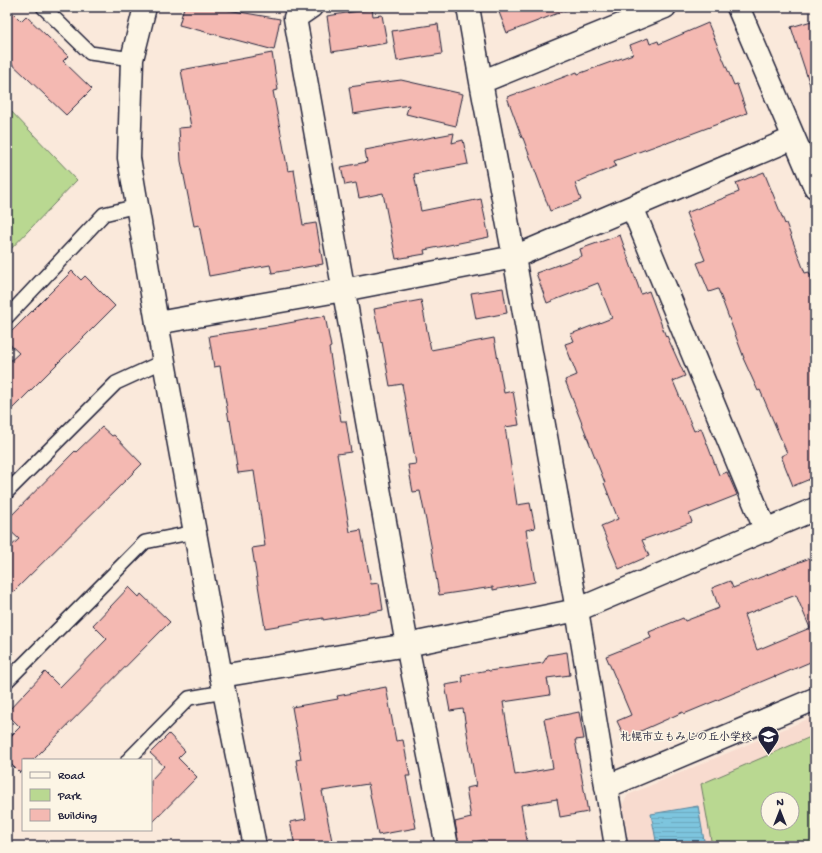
<svg xmlns="http://www.w3.org/2000/svg" width="822" height="853" font-family="'Gochi Hand','Klee One',sans-serif">
  <style>
    .built { fill: #f8dbcf; fill-rule: evenodd }
    .park { fill: #b9d891; stroke: #6e7d66; fill-rule: evenodd }
    .water { fill: url(#water-rules); stroke: #59849d }
    .building { fill: #f4b9b2; stroke: #22223b; fill-rule: evenodd }
    .lines { fill: none; stroke-linecap: round; stroke-linejoin: round }
    .service-casing { stroke: #22223b; stroke-width: 16 }
    .minor-casing { stroke: #22223b; stroke-width: 25 }
    .tertiary-casing { stroke: #22223b; stroke-width: 25 }
    .service { stroke: #fcf5e5; stroke-width: 13 }
    .minor { stroke: #fcf5e5; stroke-width: 22 }
    .tertiary { stroke: #fcf5e5; stroke-width: 22 }
    .labels { text-anchor: middle; stroke-width: 3; stroke-linejoin: round; paint-order: stroke }
    .poi-label { font-size: 11px; font-weight: bold; fill: #22223b; stroke: #fcf5e5; text-anchor: end }
  </style>
  <defs>
    <pattern id="water-rules" width="6" height="5" patternUnits="userSpaceOnUse"><rect width="6" height="5" fill="#7dc5de"/><path d="M0 2.5h6" fill="none" stroke="#6ca9bf"/></pattern>
  </defs>
  <rect width="100%" height="100%" fill="#fae9db"/>
  <filter id="ink" filterUnits="userSpaceOnUse"><feTurbulence type="fractalNoise" baseFrequency=".025" numOctaves="2"/><feDisplacementMap in="SourceGraphic" scale="8" xChannelSelector="R" yChannelSelector="G"/><feConvolveMatrix kernelMatrix="1 2 1 2 8 2 1 2 1" color-interpolation-filters="sRGB"/></filter>
  <g filter="url(#ink)">
    <path class="built" d="M815,716V846H630L622,805L628,795ZM768,799H792V823H768Z"/>
    <path class="park" d="M7,107L77,180L7,253Z
      M815,735V846H712L701,784ZM768,799H792V823H768Z"/>
    <path class="water" d="M698,806L705,846H657L651,814Z"/>
    <path class="building" d="M7,7L21,21L26,16L68,56L63,61L92,89L66,115L7,59Z
      M184,7H229L228,10L280,19L274,50L179,25Z
      M497,7H570L571,8L507,33Z
      M372,9L373,16L382,15L387,43L332,52L327,16Z
      M815,20V88H811L791,27Z
      M708,23L734,85L737,84L747,113L667,143L666,142L614,161L616,166L575,183L581,200L550,211L523,138H522L507,97L535,87V88L577,72L578,74L633,54L630,45L648,38L650,44L658,41L659,44Z
      M438,24L442,54L397,61L392,31Z
      M272,53L278,90L273,91L288,171L294,170L303,225L316,223L323,264L272,273L270,265L209,276L199,225L194,226L181,161L179,128L191,127L181,70Z
      M401,80L463,94L456,126L406,114L409,105L353,114L349,87Z
      M454,133L452,143L463,140L468,164L414,174L421,211L481,199L489,237L424,250L425,254L396,259L383,193L359,198L356,183L345,185L341,167L367,162L365,150Z
      M764,172L785,224L786,223L805,273L809,272L815,287V477L793,486L781,456L787,453L760,390L758,391L743,358H744L718,289L709,292L697,263L705,260L686,213L739,192L736,183Z
      M620,235L641,294L649,291L666,337L667,336L685,376L673,381L694,431L701,428L719,475L727,472L737,495L689,514L692,522L642,540L649,556L619,569L601,526L618,519L604,483H605L565,380L577,375L565,344L574,341L571,334L612,318L598,283L547,303L536,273L582,256L580,249Z
      M72,271L81,280L85,276L115,306L7,414V364L19,353L7,342V336Z
      M503,288L507,313L476,319L471,293Z
      M421,300L431,350L494,338L504,393L513,391L519,425L505,427L517,505L530,503L535,528L526,530L535,582L493,590V587L439,595L431,545L420,491L413,492L408,465L416,464L402,384L390,386L382,342L381,343L374,309Z
      M325,316L331,347L329,348L341,421H346L351,452L337,454L350,532L361,530L371,584L379,583L383,610L323,620V618L265,628L252,548L265,546L254,471L238,473L230,420L229,421L220,366L214,367L209,336L278,325Z
      M102,427L112,436L114,435L142,464L7,598V550L19,539L7,528V520L75,451L76,452Z
      M815,556V660L775,677V676L684,714L683,712L625,738L617,721L631,715L606,656L651,638L649,632L683,618L685,621L719,608L712,588L730,581L733,588ZM796,595L810,628L757,650L744,615Z
      M129,587L139,597L141,594L170,622L33,760H23V770L20,773L7,760V740L20,727L7,714V712L45,672L60,687L107,639L93,625Z
      M567,652L570,675L547,678L550,695L503,702L515,775L553,768L544,719L579,712L584,739L575,740L588,812L560,817L557,799L521,805L528,846H485L484,840L459,845L455,822L471,818L466,788L476,786L463,709L450,711L445,685L463,682L462,675L488,670L489,671L543,663L548,655Z
      M386,687L396,741L403,740L410,776H406L416,828L378,835L368,784L322,791L333,846H295L290,822L306,819L296,760L301,759L292,707L338,699L337,696Z
      M169,734L185,751L178,758L197,777L151,824V780L164,766L150,753Z"/>
    <g class="lines">
      <defs>
        <path id="service" d="M43,7L90,53L132,59
          M7,317L104,214L137,206
          M7,492L116,383L164,361
          M7,681L145,542L195,532
          M128,760L189,698L224,692"/>
        <path id="minor" d="M311,7L295,18L407,645L447,846
          M468,7L481,82L514,257L577,610L616,846
          M738,7L815,187
          M481,82L665,7
          M632,207L766,531
          M157,323L343,290L514,257L794,138
          M221,676L407,645L577,610L815,509
          M606,787L815,699"/>
        <path id="tertiary" d="M145,7L132,59L129,158L157,323L221,676L255,846"/>
      </defs>
      <use href="#service" class="service-casing"/>
      <use href="#minor" class="minor-casing"/>
      <use href="#tertiary" class="tertiary-casing"/>
      <use href="#service" class="service"/>
      <use href="#minor" class="minor"/>
      <use href="#tertiary" class="tertiary"/>
    </g>
  </g>
  <defs>
    <symbol id="school-pin" viewBox="-11 -11 22 30"><path d="M0 17L-7.5 6A9.5 9.5 0 1 1 7.5 6Z" fill="#22223b" stroke="#fcf5e5"/><path d="M0-5L7-2L0 1L-7-2ZM-4 1L0 2.5L4 1V4Q0 6-4 4Z" fill="#fff"/></symbol>
  </defs>
  <g fill-rule="evenodd">
    <use href="#school-pin" x="756" y="724" width="25" height="34"/>
  </g>
  <g class="labels">
    <g class="poi-label">
      <text x="752" y="740">札幌市立もみじの丘小学校</text>
    </g>
  </g>
  <rect width="822" height="853" fill="none" stroke="#fcf5e5" stroke-width="24"/>
  <rect x="12" y="12" width="798" height="829" fill="none" stroke="#22223b" stroke-width="1.5" filter="url(#ink)"/>
  <rect x="22" y="759" width="130" height="72" fill="#fcf5e5" stroke="#a5a1a1"/>
  <rect x="30" y="772" width="20" height="6" fill="#fcf5e5" stroke="#a5a1a1"/>
  <text x="58" y="779" font-size="12" fill="#22223b">Road</text>
  <rect x="30" y="789" width="20" height="12" fill="#b9d891" stroke="#a5a1a1"/>
  <text x="58" y="799" font-size="12" fill="#22223b">Park</text>
  <rect x="30" y="809" width="20" height="12" fill="#f4b9b2" stroke="#a5a1a1"/>
  <text x="58" y="819" font-size="12" fill="#22223b">Building</text>
  <g transform="translate(780 811)"><circle r="19" fill="#fcf5e5" stroke="#a5a1a1"/>
  <path d="M0-3L7 15L0 10L-7 15Z" fill="#22223b"/>
  <text y="-6" font-size="11" font-weight="bold" text-anchor="middle" fill="#22223b">N</text>
  </g>
</svg>
